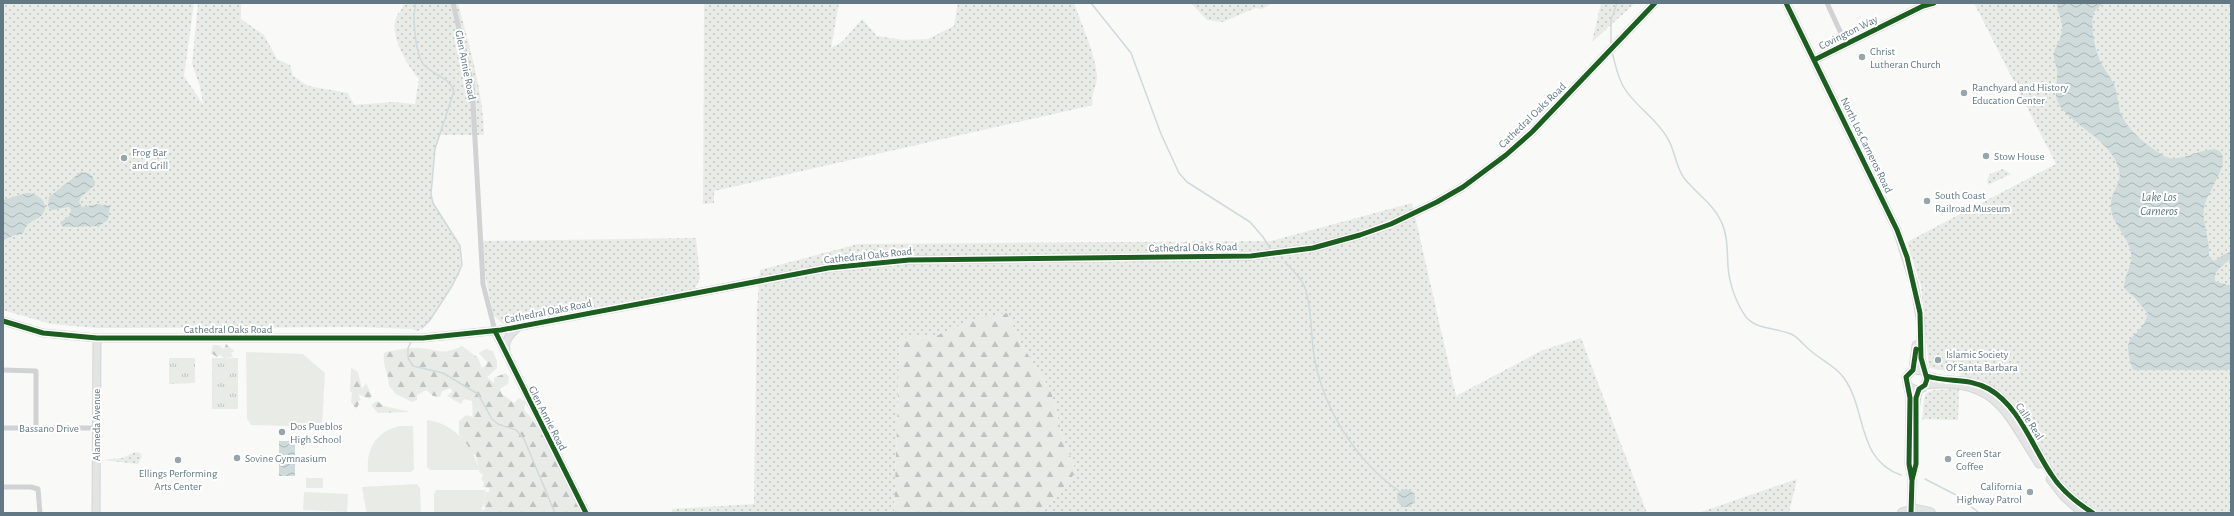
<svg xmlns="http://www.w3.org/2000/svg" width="2234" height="516" font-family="'Alegreya Sans',sans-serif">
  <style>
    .grass { fill: url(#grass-dots) }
    .forest { fill: url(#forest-firs) }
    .park { fill: url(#park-tufts) }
    .garden { fill: #e9ece6 }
    .water { fill: url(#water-waves) }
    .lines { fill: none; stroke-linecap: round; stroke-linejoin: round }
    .stream { stroke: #cfdadb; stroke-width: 1.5 }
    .secondary-casing { stroke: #d4d6d6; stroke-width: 9 }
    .highway-casing { stroke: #d5d6d6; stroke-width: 12 }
    .street { stroke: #d1d2d3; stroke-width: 5 }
    .secondary { stroke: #e3e4e4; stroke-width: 7 }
    .highway { stroke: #e3e4e4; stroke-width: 10 }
    .cycleway-casing { stroke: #fff; stroke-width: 8 }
    .cycleway { stroke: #1b5e20; stroke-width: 5 }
    .poi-dot { fill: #97a6ad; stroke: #fff; stroke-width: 1.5 }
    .labels { text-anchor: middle; stroke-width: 4; stroke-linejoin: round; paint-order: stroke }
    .street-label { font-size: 11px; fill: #627985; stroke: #fff }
    .poi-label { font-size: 11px; fill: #627985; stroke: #fff; text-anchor: start }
    .water-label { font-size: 12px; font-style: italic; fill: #5d787e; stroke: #fff }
  </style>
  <defs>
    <pattern id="grass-dots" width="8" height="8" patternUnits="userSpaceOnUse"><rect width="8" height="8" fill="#e9ece6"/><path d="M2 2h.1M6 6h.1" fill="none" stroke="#c0c4c0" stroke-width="1.8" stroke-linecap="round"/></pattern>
    <pattern id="forest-firs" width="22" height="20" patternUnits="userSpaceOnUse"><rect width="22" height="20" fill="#e9ece6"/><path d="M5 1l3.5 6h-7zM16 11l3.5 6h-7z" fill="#c0c4c0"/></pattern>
    <pattern id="park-tufts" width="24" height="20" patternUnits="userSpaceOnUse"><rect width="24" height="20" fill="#e9ece6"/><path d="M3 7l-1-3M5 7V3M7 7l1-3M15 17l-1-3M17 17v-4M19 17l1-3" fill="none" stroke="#c0c4c0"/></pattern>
    <pattern id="water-waves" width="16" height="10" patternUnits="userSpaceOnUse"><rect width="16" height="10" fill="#cfdadb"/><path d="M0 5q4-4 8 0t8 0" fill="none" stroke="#abb6b7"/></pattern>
  </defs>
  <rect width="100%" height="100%" fill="#f9f9f8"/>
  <path class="grass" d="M3,3H194L184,76L203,104L200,87L192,64L198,3H241V19L264,35L277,59L290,65L293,76L308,86L348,93L354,105L393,102L415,104L419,79C408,66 392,40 395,22C396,14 403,10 404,3H458C469,46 483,90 484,135H440L435,149L431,194L433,203L460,246L462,265L459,275L430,320L418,331L412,329L360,327L98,328L51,324L3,310Z
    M704,3H839L831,48L842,42L862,19L877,36L903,40L928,39L954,26L958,3H1074C1082,26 1094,50 1097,75C1098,86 1090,92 1093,105L714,191V203L703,204Z
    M1191,3H1273L1262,9L1255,8L1223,22L1207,20Z
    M1601,3H1635L1592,42Z
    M1974,3H2231V513H2097L2068,490L2055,474L2013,408L1984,383L1961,376L1960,373L1929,368L1921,286L1907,242L2056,164Z
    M2003,169L2011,174L1988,185L1987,180L1990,174Z
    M1412,203L1456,396L1543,350L1581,338L1647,513H1045V510L1076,472L1062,435L1051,391L1022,345L1007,313L934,337L900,338L894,513H672V509L754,504L757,308L760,270L858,244L1271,241Z
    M696,238L700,278L695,289L503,324L493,315L482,258V241Z
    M1959,389L1958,420L1925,419L1922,421C1924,412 1922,401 1926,393L1934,390Z
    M135,452L140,453L142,457L138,464L102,460L122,458Z
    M1797,479L1789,513H1698Z"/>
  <path class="forest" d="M1007,313L1022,345L1051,391L1062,435L1076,472L1045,510V513H894L900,338L934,337L973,319Z
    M226,344L234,351L231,353L233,357L224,358L220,355L217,357L211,353L213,345H219L224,349Z
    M462,346L478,358L482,368L486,365L487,362L479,353L486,349L493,351L497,362V368L487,377L494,383V378L505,373L509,376L508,384L500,389L502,394L514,403L519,398L526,402L524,410C544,427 569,487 582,513H480L482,510L485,509L483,503L486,492H489V488L483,487L484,482L481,480L483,475L479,472L476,455L472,454L459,434V421L466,415L473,417L472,401L464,399L461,404L447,396L452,392L451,388L442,391L440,397L433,396L426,390L417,395V400L412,402L396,394L389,386C389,373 382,367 384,353L386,352C396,350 407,348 417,348C438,348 440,357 462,346Z
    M351,368L358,372L362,389L366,383L372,396L369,399L358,394L361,400L358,401L359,404L356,409L351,402L352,393L350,391Z
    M377,401L384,406L410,412L378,413L371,405Z"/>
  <path class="park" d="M169,358H195V383L169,384Z
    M212,358H238V409H212Z"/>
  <path class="garden" d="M246,352L303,354L325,373L322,427L251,425L247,419Z
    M427,420C453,423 473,445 479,470H430L427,467Z
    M399,426H413L414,469L411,472H368C366,449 376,432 399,426Z
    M306,478H323V488H306Z
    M417,484L420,488L421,513H367L366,510L362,487Z
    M436,490H486L481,513H434V494Z
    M304,492L348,494L347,512L303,510Z"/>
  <path class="water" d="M2057,3H2103L2093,13C2091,29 2094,48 2101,63C2105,70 2110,77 2114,84C2117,92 2118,102 2120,111C2126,130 2148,146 2164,156C2180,166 2213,140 2221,153C2229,163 2210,190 2206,201C2201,214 2205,223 2207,236C2209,243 2209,251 2209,257L2214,261L2231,251V259C2224,264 2213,271 2215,281L2231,286V370H2133C2119,329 2139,343 2148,314L2135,298L2124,288C2124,276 2133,265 2131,253C2129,236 2109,222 2111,203C2112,188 2124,184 2118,166C2107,136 2064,121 2057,100C2054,90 2058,79 2057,69C2056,64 2053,58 2054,52C2057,44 2062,37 2062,29C2063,19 2057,13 2057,3Z
    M81,172L89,173L93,177L95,185L81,197L79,202L82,207L98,204L110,206L108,220L99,226L63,227L60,223L70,215L71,210L69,207L51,210L48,206L49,197Z
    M27,193C38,193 52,204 41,216C38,219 32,220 28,224C25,226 25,231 22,234L14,235L3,241V200Z
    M279,441H295V476H279Z
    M1397 498a9 9 0 1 1 18 0a9 9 0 1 1-18 0Z"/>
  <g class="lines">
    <path class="stream" d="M416,3C412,16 415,54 424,65C433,75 449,77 454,91L435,149L431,194L433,203L460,246L462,265L452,286L430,320L422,328
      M1091,3L1131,53L1161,134L1179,173L1187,182L1250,222L1263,237L1271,250
      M1611,46V20L1617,3
      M1612,52C1615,63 1617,75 1623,86C1634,106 1657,118 1668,139C1675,151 1676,167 1684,178C1696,193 1713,204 1721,221C1728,235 1727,251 1728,266C1729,283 1736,303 1746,317C1758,331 1778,327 1793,335C1800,339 1805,347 1811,351C1821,360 1836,366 1844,378C1867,410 1856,459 1901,475
      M1285,262C1292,270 1302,278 1305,288C1313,311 1310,337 1315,361C1325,411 1357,462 1399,491
      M411,342L408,348V358L413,366L443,373L478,394L492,419L498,424L516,430L524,439L555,513
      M1925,479L1956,495L1978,512"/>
    <defs>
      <path id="secondary" d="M1786,3L1897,230L1914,284L1921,323V358L1927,379L1923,388L1916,390L1910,387
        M1814,60L1923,6L1934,3
        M3,321L43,333L97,338H423L501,330L828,268L909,260L1251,256L1313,248L1360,235L1391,224L1437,202L1463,187L1506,155L1532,132L1655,3
        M495,331L586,513
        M506,351C504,340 510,335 518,327
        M1913,370L1916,345
        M1927,376C1948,383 1968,377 1989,389C2019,406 2032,446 2051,474C2061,490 2077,503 2093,513
        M1925,385C1996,377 2006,413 2039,464
        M1912,478C1920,449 1910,418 1919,389
        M2050,479L2064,497L2082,513
        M96,513L97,338
        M1911,513L1912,480L1909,464L1910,398L1906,377L1913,370L1924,371"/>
      <path id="highway" d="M1903,513L1916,510L1930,513"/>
    </defs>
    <use href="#secondary" class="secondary-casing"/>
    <use href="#highway" class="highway-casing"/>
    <path class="street" d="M453,3L472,85L483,284L495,331
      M1827,3L1846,44
      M3,370L36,371V428
      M3,428H96
      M3,487H31L38,489L40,513"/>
    <use href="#secondary" class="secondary"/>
    <use href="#highway" class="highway"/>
    <defs>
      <path id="cycleway" d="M1786,3L1897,230L1907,257L1920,313L1921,358L1927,379L1925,385L1919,389L1916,398V464L1912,480
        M1814,60L1923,6L1934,3
        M3,321L43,333L97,338H423L501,330L828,268L909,260L1251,256L1313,248L1360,235L1391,224L1437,202L1463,187L1506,155L1532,132L1655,3
        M495,331L586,513
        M1927,376C1948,383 1968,377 1989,389C2019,406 2032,446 2051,474C2061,490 2077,503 2093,513
        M1911,513L1912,480L1909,464L1910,398L1906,377L1913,370L1916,349"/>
    </defs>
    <use href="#cycleway" class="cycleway-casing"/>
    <use href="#cycleway" class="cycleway"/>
  </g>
  <g class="poi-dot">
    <circle cx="1862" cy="57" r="4"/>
    <circle cx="1964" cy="93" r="4"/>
    <circle cx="1986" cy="156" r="4"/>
    <circle cx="124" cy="158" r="4"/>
    <circle cx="1927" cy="201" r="4"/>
    <circle cx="1938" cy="360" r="4"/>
    <circle cx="282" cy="432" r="4"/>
    <circle cx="237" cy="458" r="4"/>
    <circle cx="1948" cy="459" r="4"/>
    <circle cx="178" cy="460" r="4"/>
    <circle cx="2030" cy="492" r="4"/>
  </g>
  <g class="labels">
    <g class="street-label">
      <text transform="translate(1848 32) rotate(-26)" y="4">Covington Way</text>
      <text transform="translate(466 65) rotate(79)" y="4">Glen Annie Road</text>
      <text transform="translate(1532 115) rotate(-44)" y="4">Cathedral Oaks Road</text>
      <text transform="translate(1867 145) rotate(64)" y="4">North Los Carneros Road</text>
      <text transform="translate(1193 247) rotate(-1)" y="4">Cathedral Oaks Road</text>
      <text transform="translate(868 255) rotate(-6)" y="4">Cathedral Oaks Road</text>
      <text transform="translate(548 311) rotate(-11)" y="4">Cathedral Oaks Road</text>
      <text x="228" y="333">Cathedral Oaks Road</text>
      <text transform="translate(548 418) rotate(63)" y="4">Glen Annie Road</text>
      <text transform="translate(2030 421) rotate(57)" y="4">Calle Real</text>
      <text transform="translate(96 425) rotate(-90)" y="4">Alameda Avenue</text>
      <text x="49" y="432">Bassano Drive</text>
    </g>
    <g class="poi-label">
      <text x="1870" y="55">Christ<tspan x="1870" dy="13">Lutheran Church</tspan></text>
      <text x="1972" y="91">Ranchyard and History<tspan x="1972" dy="13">Education Center</tspan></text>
      <text x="132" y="156">Frog Bar<tspan x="132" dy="13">and Grill</tspan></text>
      <text x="1994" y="160">Stow House</text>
      <text x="1935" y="199">South Coast<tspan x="1935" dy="13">Railroad Museum</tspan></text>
      <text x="1946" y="358">Islamic Society<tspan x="1946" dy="13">Of Santa Barbara</tspan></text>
      <text x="290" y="430">Dos Pueblos<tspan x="290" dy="13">High School</tspan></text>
      <text x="1956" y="457">Green Star<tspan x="1956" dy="13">Coffee</tspan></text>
      <text x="245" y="462">Sovine Gymnasium</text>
      <text x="178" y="477" text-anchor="middle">Ellings Performing<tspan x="178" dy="13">Arts Center</tspan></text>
      <text x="2022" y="490" text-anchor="end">California<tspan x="2022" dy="13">Highway Patrol</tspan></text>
    </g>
    <g class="water-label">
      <text x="2159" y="201">Lake Los<tspan x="2159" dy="14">Carneros</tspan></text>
    </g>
  </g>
  <rect width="2234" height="516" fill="none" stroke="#627985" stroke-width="8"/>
</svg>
